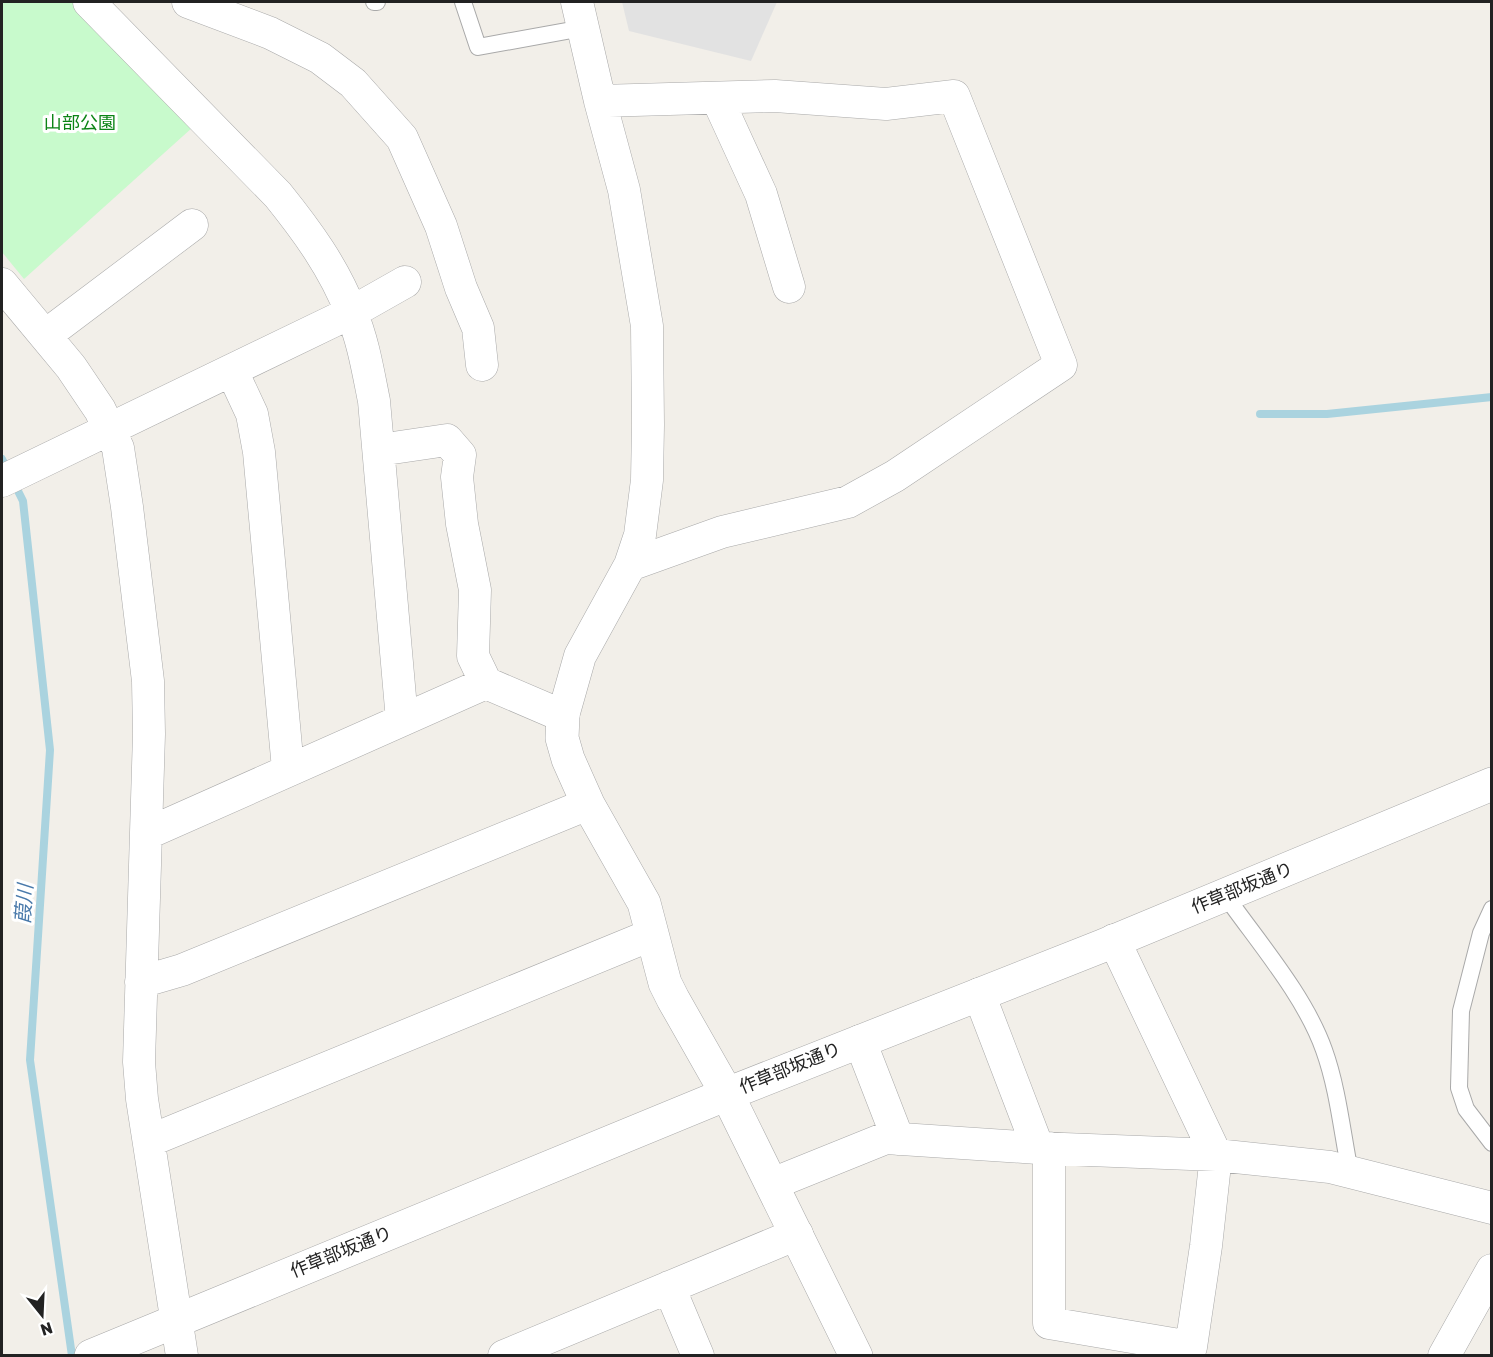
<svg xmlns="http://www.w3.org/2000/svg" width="1493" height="1357" font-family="Rubik,'Noto Sans JP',sans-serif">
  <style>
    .park { fill: #c8facc }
    .parking { fill: #e2e2e2 }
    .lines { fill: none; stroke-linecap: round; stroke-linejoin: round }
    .stream { stroke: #aad3df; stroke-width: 8 }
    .service-casing { stroke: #a9a9a9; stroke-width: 18 }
    .minor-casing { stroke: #a9a9a9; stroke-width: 33 }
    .tertiary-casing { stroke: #a9a9a9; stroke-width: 34 }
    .service { stroke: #fff; stroke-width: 16 }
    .minor { stroke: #fff; stroke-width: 32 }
    .tertiary { stroke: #fff; stroke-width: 33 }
    .labels { text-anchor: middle; stroke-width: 6; stroke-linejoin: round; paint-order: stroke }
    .park-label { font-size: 18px; fill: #0c8416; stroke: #fff }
    .street-label { font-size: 18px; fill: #222; stroke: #fff }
    .water-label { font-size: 20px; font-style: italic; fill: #4a7aab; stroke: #fff }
  </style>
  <rect width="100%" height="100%" fill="#f2efe9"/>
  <path class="park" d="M2,2H72L193,127L24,279L2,252Z"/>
  <path class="parking" d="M622,2H777L751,61L629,31Z"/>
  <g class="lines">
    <path class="stream" d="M1260,414H1327L1492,397
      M2,459L23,501L50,750L30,1060L72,1356"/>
    <defs>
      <path id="service" d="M374,2H377
        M463,2L478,47L583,28
        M1225,895C1258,942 1305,996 1324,1050C1338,1089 1342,1132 1350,1172
        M1492,909L1481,933L1461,1011L1459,1088L1466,1109L1492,1143"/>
      <path id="minor" d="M89,2L278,195C307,231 334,268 351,312C363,340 368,371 374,401L402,720
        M188,2L270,33L320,58L353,83L402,138L441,226L461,288L478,328L482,365
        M717,98L761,194L789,287
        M600,101L775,96L886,104L954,96L1061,365L895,476L848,502L722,532L630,565
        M2,284L71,367L100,410L118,448L127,507L148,681L149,734L139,1062L142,1099L182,1356
        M46,335L192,225
        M232,371L252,414L259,452L288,769
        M379,450L447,440L460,455L457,477L462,524L475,590L473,656L486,683L563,716L580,656L630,565L640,535L647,480L648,425L647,326L624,190L600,101L577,2
        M2,481L352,312L405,282
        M146,834L486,683
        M141,982L182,970L588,804
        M979,994L1038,1148
        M860,1041L898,1139
        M149,1141L651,935
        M1049,1148V1323L1191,1347L1206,1246L1216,1155L1114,940
        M772,1184L886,1138L1038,1148L1216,1155L1330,1167L1492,1208
        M669,1287L698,1356
        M504,1356L797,1234
        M1444,1356L1492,1270"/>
      <path id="tertiary" d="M563,716L562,738L568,759L588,804L644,903L665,983L673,999L727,1094L856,1356
        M91,1356L727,1094L1102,946L1492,784"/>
    </defs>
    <use href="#service" class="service-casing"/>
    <use href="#minor" class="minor-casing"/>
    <use href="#tertiary" class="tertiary-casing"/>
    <use href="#service" class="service"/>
    <use href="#minor" class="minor"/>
    <use href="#tertiary" class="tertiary"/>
  </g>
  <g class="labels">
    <g class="park-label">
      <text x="80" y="129">山部公園</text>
    </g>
    <g class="street-label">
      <text transform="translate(1242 888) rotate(-22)" y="6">作草部坂通り</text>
      <text transform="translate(790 1068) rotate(-22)" y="6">作草部坂通り</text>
      <text transform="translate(341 1252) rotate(-22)" y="6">作草部坂通り</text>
    </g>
    <g class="water-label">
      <text transform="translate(24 904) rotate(-86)" y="7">葭川</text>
    </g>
  </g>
  <rect width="1493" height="1357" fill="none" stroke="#222222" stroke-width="6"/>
  <g transform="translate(42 1315) rotate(162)" stroke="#ffffff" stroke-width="4.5" paint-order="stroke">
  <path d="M0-4.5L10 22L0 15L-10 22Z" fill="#222222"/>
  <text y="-9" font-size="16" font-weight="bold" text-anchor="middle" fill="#222222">N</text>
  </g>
</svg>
